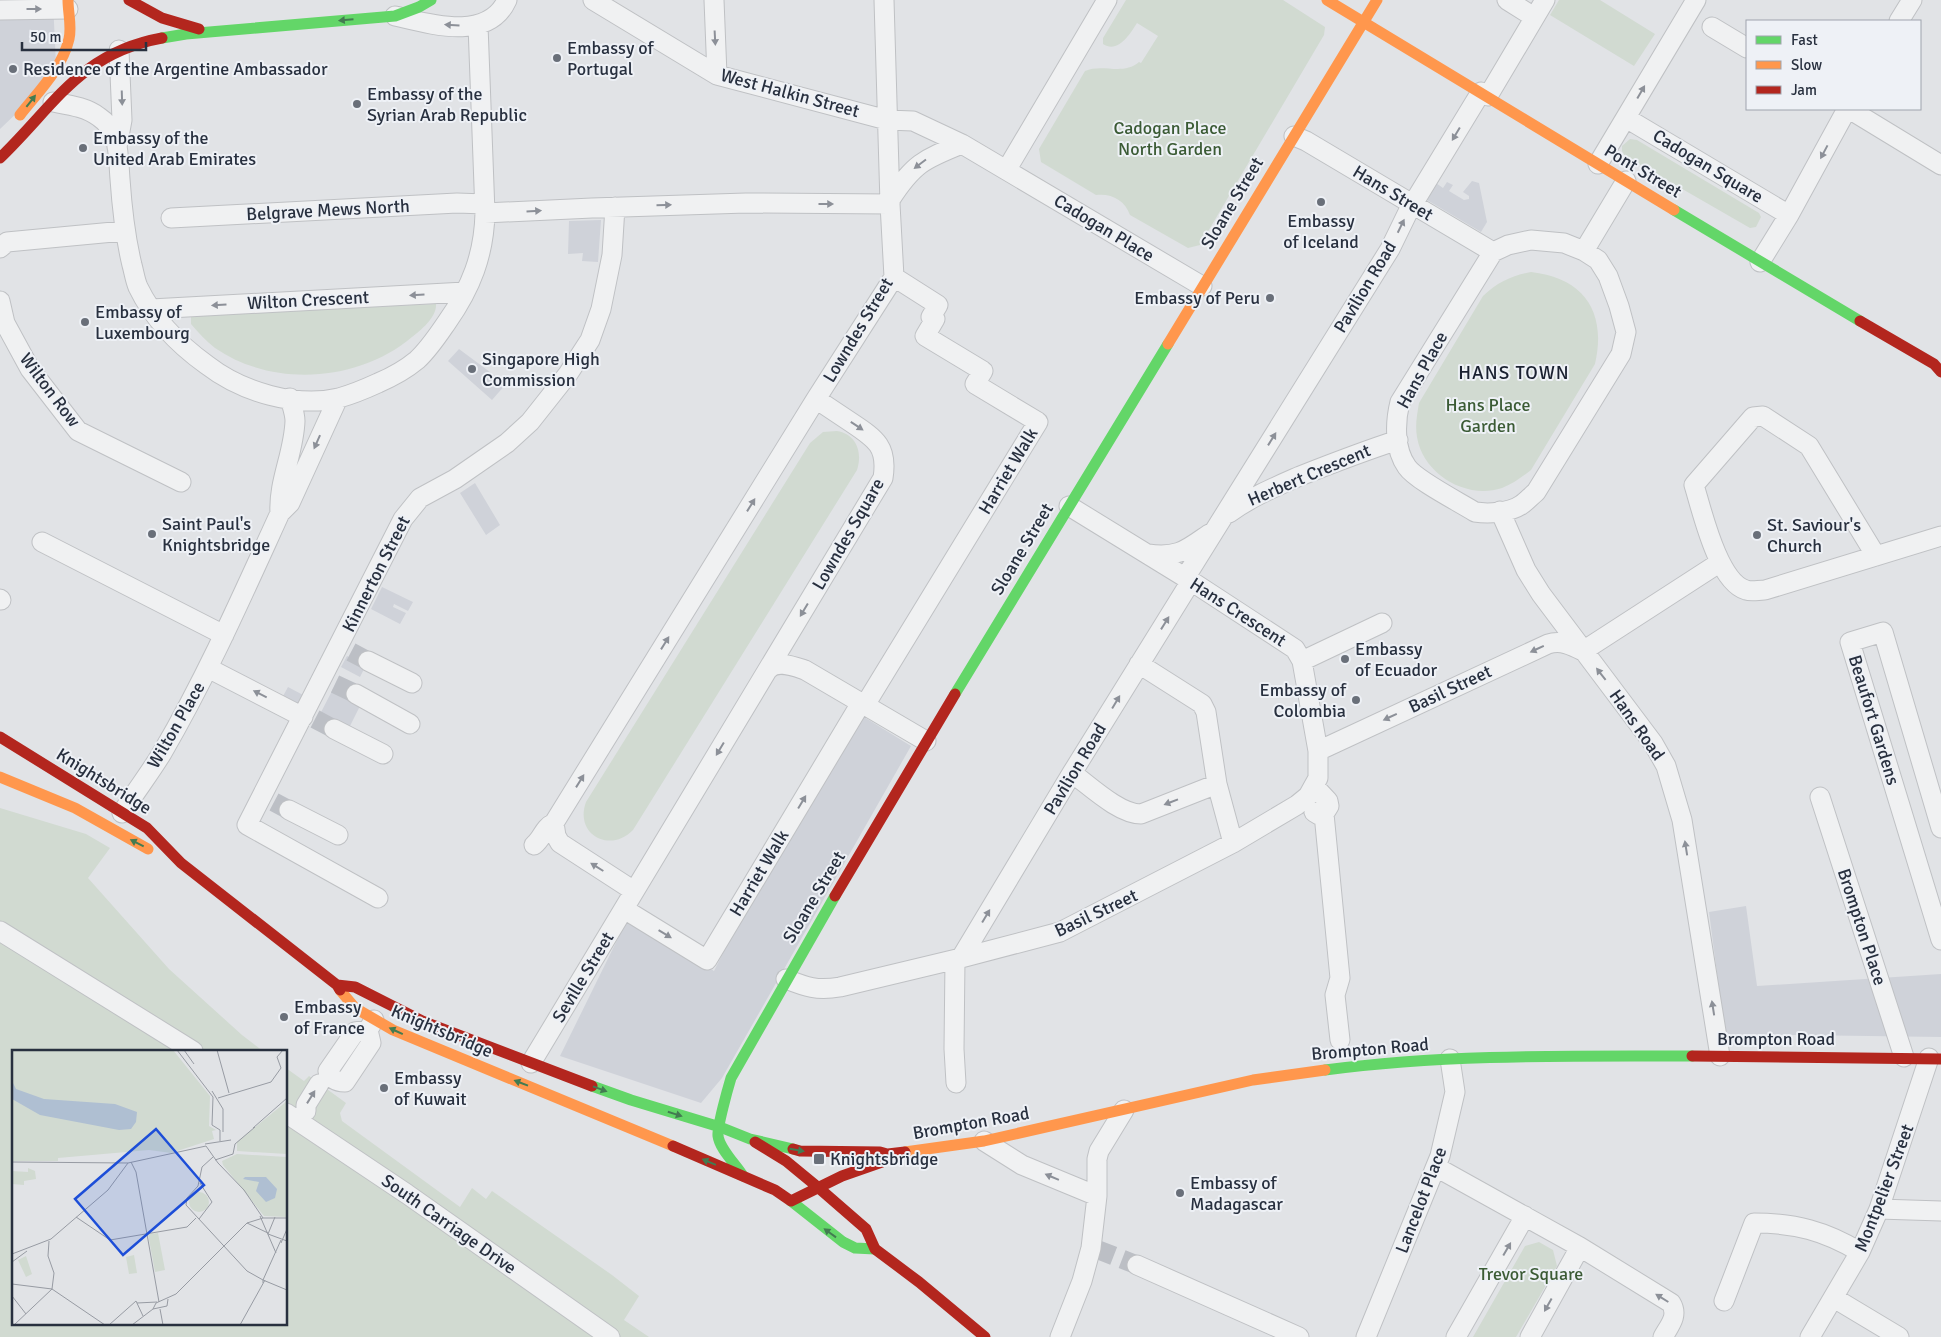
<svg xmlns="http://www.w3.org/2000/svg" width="1941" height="1337" font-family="Signika,sans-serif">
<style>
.built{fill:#cfd2d9}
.green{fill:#d1dad1}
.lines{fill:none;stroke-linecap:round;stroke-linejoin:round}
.street-tunnel{stroke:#bcbfc5;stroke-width:19;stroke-dasharray:19 9;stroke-linecap:butt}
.street-casing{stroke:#bfc1c4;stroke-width:21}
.street{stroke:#f0f1f2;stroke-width:19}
.fast{stroke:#63d668;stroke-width:11}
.slow{stroke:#ff974d;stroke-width:11}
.jam{stroke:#b3261e;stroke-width:11}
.oneway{fill:#8c9098}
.oneway2{fill:#437b51}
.poi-dot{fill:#696f79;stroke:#eef1f6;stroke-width:2}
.labels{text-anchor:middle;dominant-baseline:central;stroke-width:4;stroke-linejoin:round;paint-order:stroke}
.poi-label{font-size:18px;fill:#28303f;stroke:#eef1f6;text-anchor:start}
.street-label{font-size:18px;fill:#28303f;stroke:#eef1f6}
.park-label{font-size:18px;fill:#3b5b35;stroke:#eef1f6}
.neighbourhood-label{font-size:19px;letter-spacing:1px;fill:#1a2130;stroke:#eef1f6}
.inset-road{fill:none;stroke:#979ba3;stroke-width:1}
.view{fill:#1d4ed8;fill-opacity:0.15;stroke:#1d4ed8;stroke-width:2.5}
.inset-edge{fill:none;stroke:#28303f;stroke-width:2.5}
</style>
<rect width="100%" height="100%" fill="#e1e3e6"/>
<!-- built -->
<path class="built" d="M53,2L56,64L22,108L0,129V6Z
M1472,181L1479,183L1487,222L1481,232L1427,200L1436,183L1443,188L1447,182L1453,185L1449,191L1464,200L1469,199V196L1463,192Z
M601,220L598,262L582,261L583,253L568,254L569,221Z
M459,349L506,384L492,400L448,361Z
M475,483L500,525L486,535L460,493Z
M382,587L413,602L408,611L394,604L393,607L406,613L400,624L371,609Z
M347,656L366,665L360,677L341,667Z
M288,687L305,696L299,707L282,698Z
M333,689L361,704L347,732L318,718Z
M864,717L911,746L722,1078L701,1103L560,1056L628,918L714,971L732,935Z
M1746,906L1757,986L1941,974V1037L1725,1034L1709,912Z"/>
<!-- green -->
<path class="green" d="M1126,0H1283L1325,27L1324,35L1200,245L1188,248L1130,215C1125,200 1111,193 1096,195L1041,162L1039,149L1085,71C1102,63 1123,76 1139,62L1141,63L1158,36L1137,23C1130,34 1118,54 1103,44V38Z
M1559,0H1600L1655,34L1634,66L1550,15Z
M1630,139L1637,140L1759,213L1761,217L1756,227L1750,228L1625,156L1622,151V146Z
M1531,272C1584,278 1607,312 1595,364L1531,470C1522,477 1513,484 1502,488C1466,500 1423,474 1417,437C1415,425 1417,415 1419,403L1483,296C1498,282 1511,276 1531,272Z
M436,304C437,317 421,330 412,337C359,382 273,388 215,348C206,341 198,332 191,324V315Z
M837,431C856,434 863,452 857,470L633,830C610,854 574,834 586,802L810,443L823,432Z
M0,808L86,834L110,848L88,878L169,969L242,1035L263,1051H14V1323H286V1068L304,1081L309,1076L346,1103L340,1113L342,1121L460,1207L472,1188L486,1199L492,1191L612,1275L639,1296L624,1320L649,1337H0Z
M1539,1242L1553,1250L1557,1266L1516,1337H1473L1525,1246Z"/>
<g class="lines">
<!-- street-tunnel -->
<path class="street-tunnel" d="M351,652L368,661
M335,684L356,694
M315,719L334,729
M274,802L289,810
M1096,1249L1137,1265"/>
<!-- street casing -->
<g class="street-casing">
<path id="street" d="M593,0L717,75L887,120L913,121L962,144L1202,286
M714,0L717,75
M1507,0L1534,17
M0,10L68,9
M395,16C430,24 488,42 507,0
M1899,21L1912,0
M1712,27L1747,48
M1488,96L1545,0
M53,102C69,105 86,107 99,117C107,122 113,132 116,141C119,153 119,167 120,179C122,208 125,236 132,265C134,272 135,280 138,287C153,318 179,345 207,365C242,392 296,408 339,398C353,394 365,389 378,383C392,377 405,370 417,360C429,349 438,335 447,322C471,288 484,255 485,213L478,25
M1849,109L1941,165
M1626,118L1789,215
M1294,136L1306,141L1493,252
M117,147L122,120L119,50
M1598,164L1696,0
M1007,169L1107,0
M890,200C913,164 924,159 962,144
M485,213L592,208L746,203L890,204
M171,218L457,203L485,204
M1531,240L1564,243L1584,251L1598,260L1608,276L1619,306L1626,332L1621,354L1536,492C1531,496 1526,502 1521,505C1509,513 1488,514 1475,512C1459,502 1416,480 1407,467C1394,449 1395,422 1400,402L1493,252L1508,245Z
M0,248L7,242L124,231
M1584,251L1626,181
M1760,262L1789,215L1847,109
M0,301L5,323L30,369L78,431L181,482
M151,309L465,292
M1500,511L1526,570L1541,594L1653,743L1666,766L1682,820L1720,1056
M280,513C278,482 294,453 295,421C295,414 292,406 290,398
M1229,513C1251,497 1275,487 1300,476C1333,463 1364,451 1398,440
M42,542L224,635
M1148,554C1178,558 1186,550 1209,534
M1876,556L1809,446L1763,416L1753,417L1694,485C1702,511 1718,582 1746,590C1752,592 1758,590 1765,590L1941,536
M1185,578L1390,249L1408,212L1481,92
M0,599L1,600
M1583,651L1719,563
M368,661L412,683
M1302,661L1382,623
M1139,664L1202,704L1206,712L1217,784L1233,843
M208,668L303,717
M767,671C775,659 793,666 805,670L926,741
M356,694L410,724
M865,705L1038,422L975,384L983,371L925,336L935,319L931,317L938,305L894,277
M334,729L383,754
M1318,751L1548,644C1561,640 1571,645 1583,651
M1072,773C1090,786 1119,814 1141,814L1217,784
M1820,797L1904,1057
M289,810L338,835
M1314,812L1319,815L1324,814L1329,806L1328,801L1314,786
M122,813C135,792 150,773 162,753C207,676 243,594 280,513L290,503L338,398
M1324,814L1340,978L1335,995L1340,1040
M554,823L556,836L560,843L634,891
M1941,828L1883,632L1850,642L1941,940
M534,845C543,838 543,828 554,823L816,399L894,277L890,204L884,0
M378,898L247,825L403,519L420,498L455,479L507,443L530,422L568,374L590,340L601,309L612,255L615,207
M624,909L707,960L861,703
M0,931L193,1051
M961,958L1072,773L1191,581
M955,960L954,1049L956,1083
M786,979C806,987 817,991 840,987L961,958L1060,932L1233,843L1297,805L1308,796L1318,778V751L1302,661L1295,649L1191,581L1069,506
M368,1030L371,1043L345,1082C336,1082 331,1079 328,1071L355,1032L368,1030L374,1020
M531,1063L883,478C888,447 876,439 852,423C840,415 828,407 816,399
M306,1111V1105L319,1084
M286,1113L407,1194L610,1337
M984,1141L1022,1165L1097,1196
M1436,1167L1580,1247L1671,1303C1679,1316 1669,1326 1663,1337
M1879,1209L1941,1211
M1137,1265L1299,1337
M1834,1298L1899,1337
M1724,1301L1754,1223C1795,1223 1825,1231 1860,1252
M1060,1337L1082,1281L1091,1248L1097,1196V1159L1099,1151L1124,1110
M1366,1337L1440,1156L1455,1092L1450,1059
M1456,1337L1525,1216
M1530,1337L1580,1247
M1810,1337L1860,1252L1879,1209L1929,1058"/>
</g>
<!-- street -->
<use href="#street" class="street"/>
<!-- fast -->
<path class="fast" d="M162,38L186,34L395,16L419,7L431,0
M1674,210L1860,321
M955,694L1168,344
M1325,1070C1447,1054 1569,1056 1692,1056
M592,1086L631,1100L720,1127L750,1139L793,1149
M743,1176C736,1164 720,1150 718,1136C717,1127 728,1088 731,1078L835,896
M791,1201L843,1242L855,1248L875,1249"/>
<!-- slow -->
<path class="slow" d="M1327,0L1674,210
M20,115C38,92 62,69 69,39C72,27 68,13 68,0
M1168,344L1377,0
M0,777L75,808L148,849
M340,990L355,1008L393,1030L673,1146
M905,1152L984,1141L1253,1080L1325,1070"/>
<!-- jam -->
<path class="jam" d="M129,0L162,18L199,29
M0,158C55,105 80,53 162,38
M1860,321L1934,364L1941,372
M0,737L147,828L181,863L337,985L340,990
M835,896L955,694
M337,985L355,987L422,1021L592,1086
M1692,1056L1941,1059
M755,1142L786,1161L820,1189L866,1229L875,1249L919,1282L985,1337
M673,1146L775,1190L791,1201L842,1176L882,1162L888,1154L905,1152
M793,1149L800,1151L880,1152L887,1154"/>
</g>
<!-- one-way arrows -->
<defs><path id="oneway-solid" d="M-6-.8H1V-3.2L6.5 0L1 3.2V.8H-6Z" transform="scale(1.25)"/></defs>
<g class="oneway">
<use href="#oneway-solid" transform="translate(34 9)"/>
<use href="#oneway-solid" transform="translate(452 25) rotate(-177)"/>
<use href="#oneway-solid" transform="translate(715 38) rotate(87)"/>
<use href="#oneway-solid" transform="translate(1641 92) rotate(-60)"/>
<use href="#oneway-solid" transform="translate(122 98) rotate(88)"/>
<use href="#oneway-solid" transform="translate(1456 134) rotate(121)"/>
<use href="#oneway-solid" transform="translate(1824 152) rotate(118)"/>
<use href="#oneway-solid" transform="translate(920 164) rotate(143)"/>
<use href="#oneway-solid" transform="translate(826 204)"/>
<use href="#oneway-solid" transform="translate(664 205) rotate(-2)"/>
<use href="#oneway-solid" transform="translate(534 211) rotate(-4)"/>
<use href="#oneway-solid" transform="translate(1401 226) rotate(-64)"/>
<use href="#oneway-solid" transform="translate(417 295) rotate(177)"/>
<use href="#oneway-solid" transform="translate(219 305) rotate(177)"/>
<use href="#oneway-solid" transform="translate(857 426) rotate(34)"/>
<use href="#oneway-solid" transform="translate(1272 439) rotate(-58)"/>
<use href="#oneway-solid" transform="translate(317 442) rotate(114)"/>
<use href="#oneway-solid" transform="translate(751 505) rotate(-58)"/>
<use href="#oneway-solid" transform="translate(804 610) rotate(121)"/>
<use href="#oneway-solid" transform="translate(1165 623) rotate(-58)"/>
<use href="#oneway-solid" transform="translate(665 643) rotate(-58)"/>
<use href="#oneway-solid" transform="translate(1537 649) rotate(155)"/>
<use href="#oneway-solid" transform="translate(1601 674) rotate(-128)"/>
<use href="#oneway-solid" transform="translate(260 694) rotate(-153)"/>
<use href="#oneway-solid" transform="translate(1116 702) rotate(-59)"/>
<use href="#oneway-solid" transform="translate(1390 717) rotate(155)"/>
<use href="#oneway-solid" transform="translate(720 749) rotate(121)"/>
<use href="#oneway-solid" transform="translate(580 781) rotate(-58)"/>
<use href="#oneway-solid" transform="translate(802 802) rotate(-59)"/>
<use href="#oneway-solid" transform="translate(1171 802) rotate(159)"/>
<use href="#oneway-solid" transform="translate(1686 848) rotate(-99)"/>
<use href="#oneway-solid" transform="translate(597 867) rotate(-148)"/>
<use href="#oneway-solid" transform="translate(986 916) rotate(-59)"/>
<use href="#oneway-solid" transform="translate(665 934) rotate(31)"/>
<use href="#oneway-solid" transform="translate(1713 1008) rotate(-99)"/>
<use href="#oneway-solid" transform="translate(311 1097) rotate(-58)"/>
<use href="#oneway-solid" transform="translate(1052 1177) rotate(-157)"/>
<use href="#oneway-solid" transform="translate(1507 1249) rotate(-60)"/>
<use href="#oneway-solid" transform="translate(1662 1298) rotate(-148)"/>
<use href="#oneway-solid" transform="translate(1548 1305) rotate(119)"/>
</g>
<g class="oneway2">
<use href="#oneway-solid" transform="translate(346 20) rotate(175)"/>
<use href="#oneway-solid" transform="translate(31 101) rotate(-52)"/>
<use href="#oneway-solid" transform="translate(137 843) rotate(-153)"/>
<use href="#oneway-solid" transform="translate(396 1031) rotate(-155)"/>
<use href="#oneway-solid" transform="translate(521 1083) rotate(-159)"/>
<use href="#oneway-solid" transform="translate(600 1089) rotate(20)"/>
<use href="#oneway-solid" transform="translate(675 1114) rotate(17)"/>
<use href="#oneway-solid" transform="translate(797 1150) rotate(10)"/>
<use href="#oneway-solid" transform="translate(709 1162) rotate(-157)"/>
<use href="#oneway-solid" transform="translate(830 1233) rotate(-144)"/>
</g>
<!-- markers -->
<g class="poi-dot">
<circle cx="557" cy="58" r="5"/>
<circle cx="13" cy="69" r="5"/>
<circle cx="357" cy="104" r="5"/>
<circle cx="83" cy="148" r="5"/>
<circle cx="1321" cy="202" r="5"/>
<circle cx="1270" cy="298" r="5"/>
<circle cx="85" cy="322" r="5"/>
<circle cx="472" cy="369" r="5"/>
<circle cx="152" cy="534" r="5"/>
<circle cx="1757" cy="535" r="5"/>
<circle cx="1345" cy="659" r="5"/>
<circle cx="1356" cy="700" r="5"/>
<circle cx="284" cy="1017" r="5"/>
<circle cx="384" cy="1088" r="5"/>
<rect x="813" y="1153" width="12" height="12" rx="2.5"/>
<circle cx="1180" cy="1193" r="5"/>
</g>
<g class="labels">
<!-- poi labels -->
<g class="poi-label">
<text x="567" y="48">Embassy of<tspan x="567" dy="21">Portugal</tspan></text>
<text x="23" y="69">Residence of the Argentine Ambassador</text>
<text x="367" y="94">Embassy of the<tspan x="367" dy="21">Syrian Arab Republic</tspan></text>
<text x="93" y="138">Embassy of the<tspan x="93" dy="21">United Arab Emirates</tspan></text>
<text x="1321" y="221" text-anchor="middle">Embassy<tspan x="1321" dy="21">of Iceland</tspan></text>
<text x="1260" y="298" text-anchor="end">Embassy of Peru</text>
<text x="95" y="312">Embassy of<tspan x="95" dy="21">Luxembourg</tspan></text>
<text x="482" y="359">Singapore High<tspan x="482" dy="21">Commission</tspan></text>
<text x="162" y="524">Saint Paul's<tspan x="162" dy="21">Knightsbridge</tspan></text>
<text x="1767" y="525">St. Saviour's<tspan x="1767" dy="21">Church</tspan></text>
<text x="1355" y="649">Embassy<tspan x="1355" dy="21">of Ecuador</tspan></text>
<text x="1346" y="690" text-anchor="end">Embassy of<tspan x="1346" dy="21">Colombia</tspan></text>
<text x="294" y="1007">Embassy<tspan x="294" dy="21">of France</tspan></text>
<text x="394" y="1078">Embassy<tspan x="394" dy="21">of Kuwait</tspan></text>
<text x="830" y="1159">Knightsbridge</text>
<text x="1190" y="1183">Embassy of<tspan x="1190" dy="21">Madagascar</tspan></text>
</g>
<!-- street labels -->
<g class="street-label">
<text transform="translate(790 93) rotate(15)">West Halkin Street</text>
<text transform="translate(1708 166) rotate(31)">Cadogan Square</text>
<text transform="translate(1643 171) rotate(31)">Pont Street</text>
<text transform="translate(1393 193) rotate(31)">Hans Street</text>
<text transform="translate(1232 203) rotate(-59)">Sloane Street</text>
<text transform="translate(328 210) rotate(-3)">Belgrave Mews North</text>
<text transform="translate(1104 228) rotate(31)">Cadogan Place</text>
<text transform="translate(1365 287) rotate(-59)">Pavilion Road</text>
<text transform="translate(308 300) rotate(-3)">Wilton Crescent</text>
<text transform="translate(858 330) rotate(-59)">Lowndes Street</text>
<text transform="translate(1422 370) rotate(-61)">Hans Place</text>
<text transform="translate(50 390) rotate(53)">Wilton Row</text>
<text transform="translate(1008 471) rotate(-59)">Harriet Walk</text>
<text transform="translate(1309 475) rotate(-23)">Herbert Crescent</text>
<text transform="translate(848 534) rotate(-60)">Lowndes Square</text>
<text transform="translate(1022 549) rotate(-59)">Sloane Street</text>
<text transform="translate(376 574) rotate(-63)">Kinnerton Street</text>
<text transform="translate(1238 612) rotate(33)">Hans Crescent</text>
<text transform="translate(1450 689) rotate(-25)">Basil Street</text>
<text transform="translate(1874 720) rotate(73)">Beaufort Gardens</text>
<text transform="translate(176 725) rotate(-60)">Wilton Place</text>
<text transform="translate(1637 725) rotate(55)">Hans Road</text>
<text transform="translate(1075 769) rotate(-59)">Pavilion Road</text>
<text transform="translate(104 781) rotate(32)">Knightsbridge</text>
<text transform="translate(759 873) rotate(-59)">Harriet Walk</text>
<text transform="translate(814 897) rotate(-59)">Sloane Street</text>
<text transform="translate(1096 913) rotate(-25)">Basil Street</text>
<text transform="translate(1862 927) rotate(72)">Brompton Place</text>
<text transform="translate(583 977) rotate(-59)">Seville Street</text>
<text transform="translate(442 1031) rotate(23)">Knightsbridge</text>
<text x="1776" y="1039">Brompton Road</text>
<text transform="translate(1370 1049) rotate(-5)">Brompton Road</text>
<text transform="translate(971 1123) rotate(-10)">Brompton Road</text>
<text transform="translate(1884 1188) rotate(-69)">Montpelier Street</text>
<text transform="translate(1421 1200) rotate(-69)">Lancelot Place</text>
<text transform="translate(449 1224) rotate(35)">South Carriage Drive</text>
</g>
<!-- park labels -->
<g class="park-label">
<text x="1170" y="128">Cadogan Place<tspan x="1170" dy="21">North Garden</tspan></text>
<text x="1488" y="405">Hans Place<tspan x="1488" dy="21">Garden</tspan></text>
<text x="1531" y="1274">Trevor Square</text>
</g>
<!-- neighbourhood labels -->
<g class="neighbourhood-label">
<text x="1514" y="373">HANS TOWN</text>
</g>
</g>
<!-- overview -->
<g transform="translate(12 1050)">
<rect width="275" height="275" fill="#e1e3e6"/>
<path d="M0,0H161L198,46L197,76L204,80L200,81L202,89L159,103L137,100L46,108V111H0ZM275,51V104L225,101V92ZM225,104L275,107V167L252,166L211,115L210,111ZM16,118L23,121L24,129L12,131V135L0,134V121L16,122ZM177 152a10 10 0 1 1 20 0a10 10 0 1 1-20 0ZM146,183L153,220L143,222L136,184ZM122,205L125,223L117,224L114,207ZM14,206L20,224L14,227L6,210Z" fill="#d1dad1"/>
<path d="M0,31L4,39L32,49L103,54L125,62L124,72L119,79L107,80L28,65L0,49ZM233,127H254L265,139L263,148L254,152L244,141L247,132L231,129Z" fill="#afbfd2"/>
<path class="inset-road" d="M165,0L201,47L200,75L208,80V91M172,0L182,14M205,0L217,43M200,41L211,59V82M206,48L259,32L269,18L265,7L271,0M241,78L275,48M193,94L219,90M223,94L243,77M201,107L190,117L186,136L175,148L174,155L235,221L251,230V233M203,110L221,104L223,94M0,112L116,113M119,112L124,122L147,252M248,166L264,203M64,167L98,190L175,177L184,168M251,168H275M187,169L200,152L188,133M235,173L256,183M256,184L263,167M256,184L275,191M269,190L251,230L275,240M269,193L275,179M0,204L39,189L96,140L116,113L194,96L206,113L232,140L251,168M0,212L15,201M0,234L40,239L93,275M0,246L14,264M125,253L145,252M141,259L144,253L164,244L235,173L251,168M148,259L151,275M2,275L40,239L42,223L36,206L37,191M97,275L124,251L131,266M120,275L141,259L155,256L156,249M228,275L253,230"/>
<path class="view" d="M144,79L192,135L111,205L63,149Z"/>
<rect width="275" height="275" class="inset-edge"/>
</g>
<!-- legend -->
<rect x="1746" y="20" width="175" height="90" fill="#eef1f6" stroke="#9fa4ad"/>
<rect x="1756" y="36" width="25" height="8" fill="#63d668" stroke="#9fa4ad"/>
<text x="1791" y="45" font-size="15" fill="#28303f">Fast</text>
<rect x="1756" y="61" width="25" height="8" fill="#ff974d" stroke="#9fa4ad"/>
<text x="1791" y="70" font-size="15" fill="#28303f">Slow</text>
<rect x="1756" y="86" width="25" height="8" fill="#b3261e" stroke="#9fa4ad"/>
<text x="1791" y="95" font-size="15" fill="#28303f">Jam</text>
<!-- scale -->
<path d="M22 42v8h124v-8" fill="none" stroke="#28303f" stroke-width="2.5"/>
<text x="30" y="42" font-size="15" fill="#28303f" stroke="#eef1f6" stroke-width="4" paint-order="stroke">50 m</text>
</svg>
